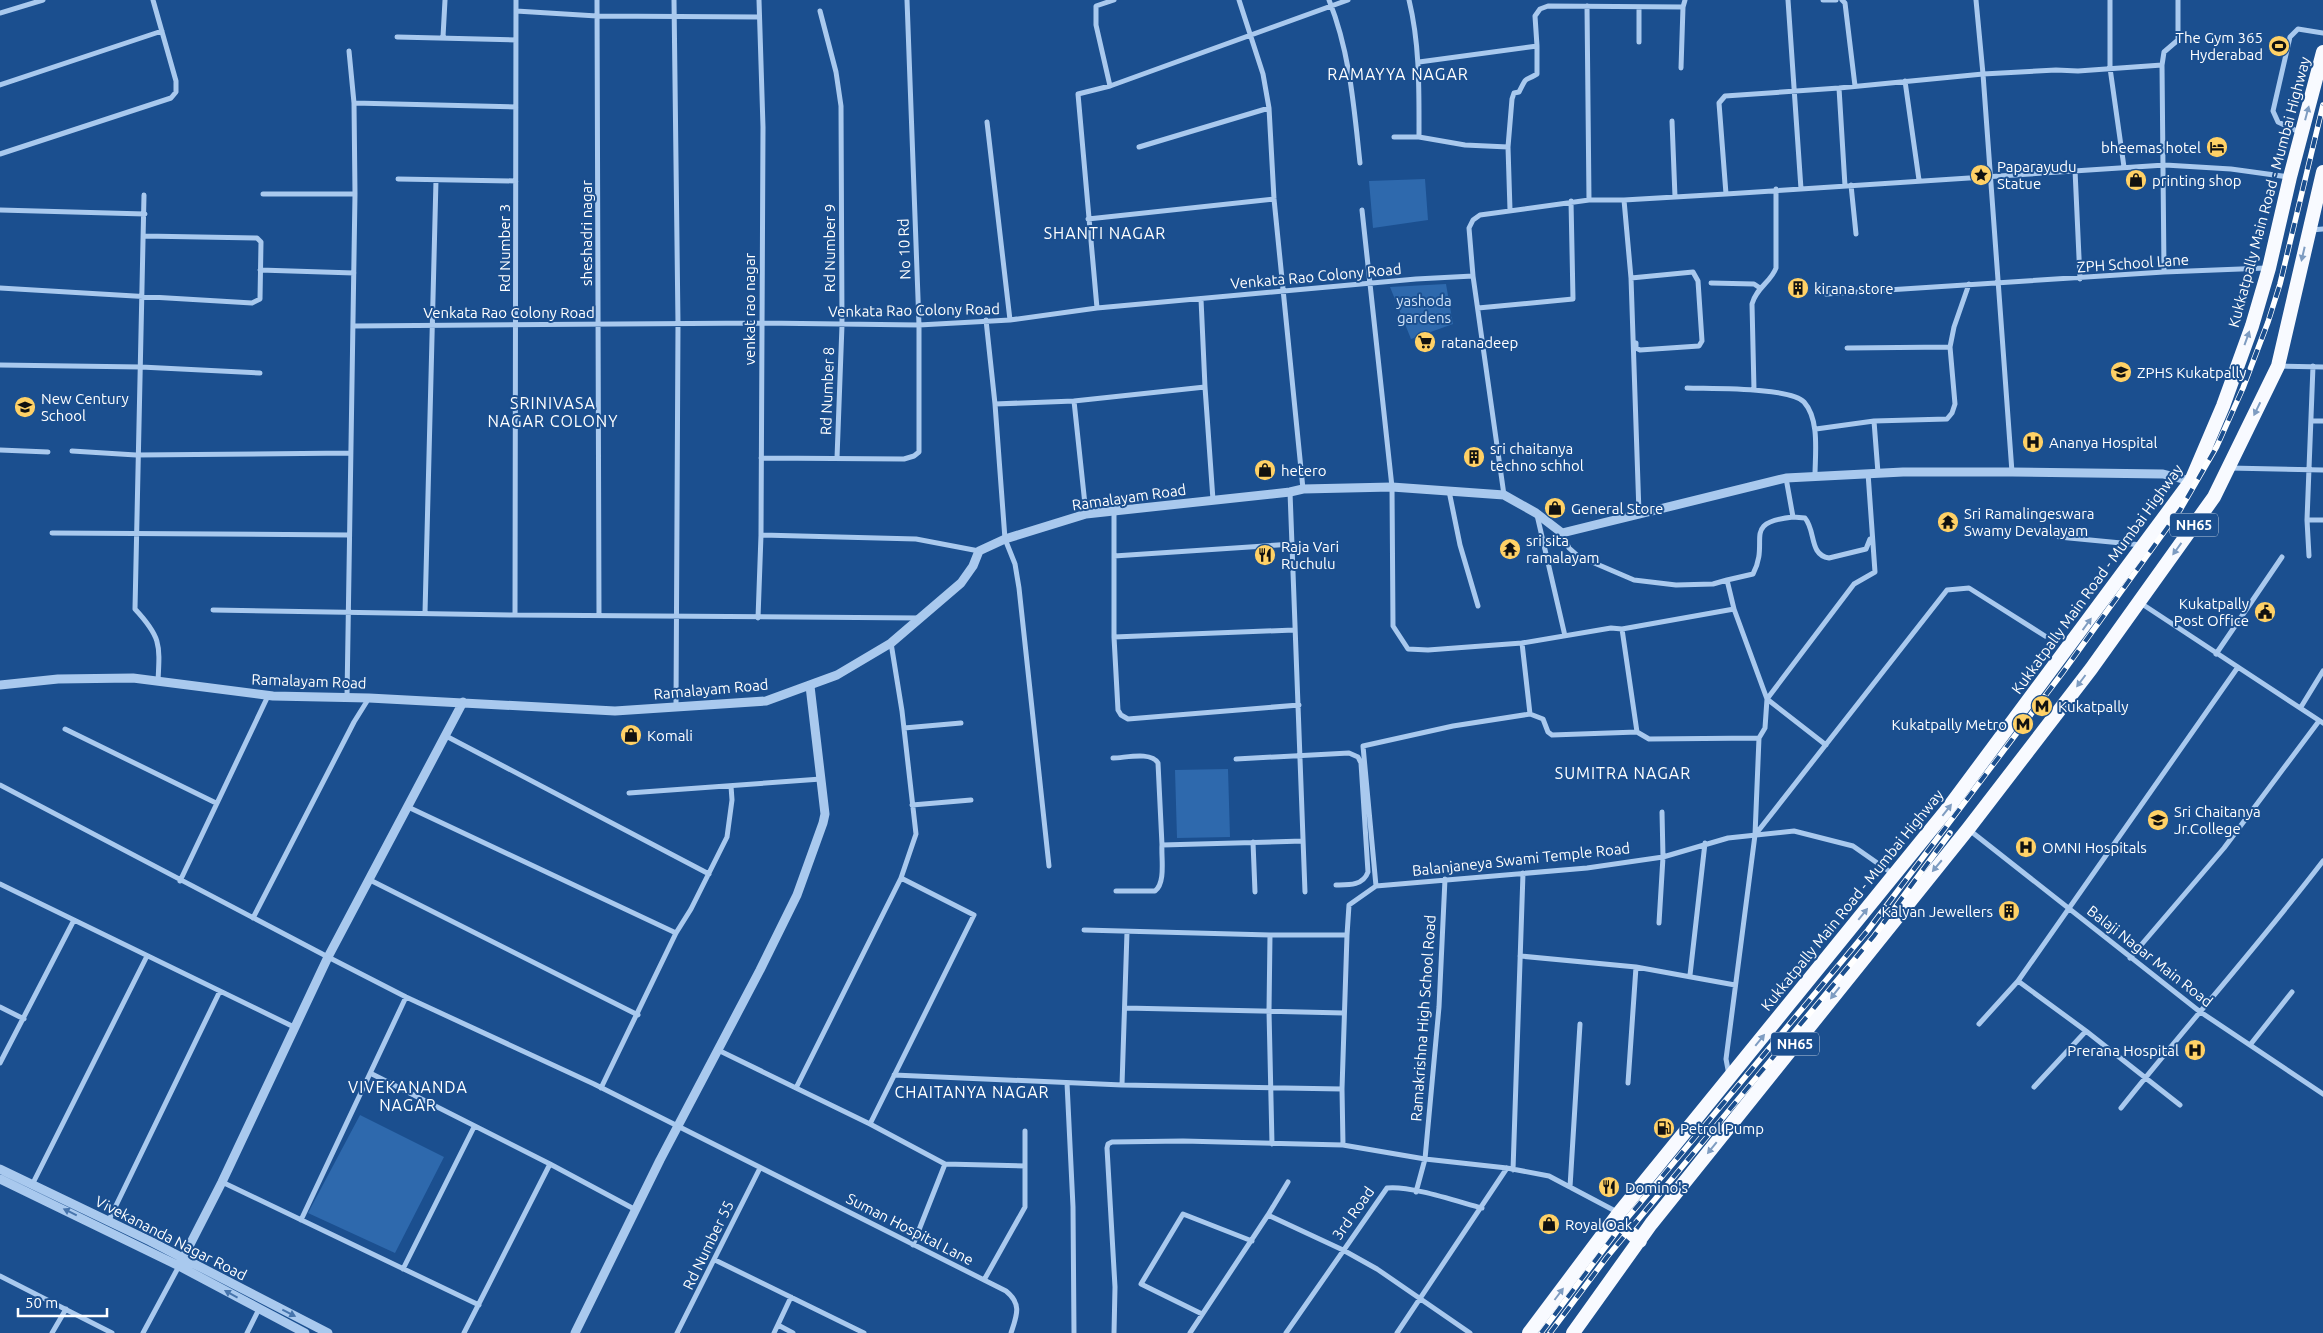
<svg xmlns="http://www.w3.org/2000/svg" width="2323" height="1333" font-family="Ubuntu,sans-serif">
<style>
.green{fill:#2e69ad}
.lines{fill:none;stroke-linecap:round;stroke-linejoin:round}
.minor{stroke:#a9c9ee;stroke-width:5}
.tertiary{stroke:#a9c9ee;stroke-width:9}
.trunk{stroke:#f8faff;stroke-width:14}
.rail-casing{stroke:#fff;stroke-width:5.5}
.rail{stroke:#1b4f8f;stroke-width:4;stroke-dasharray:11;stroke-linecap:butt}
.oneway{fill:#7e9cc1}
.oneway2{fill:#4674ac}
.labels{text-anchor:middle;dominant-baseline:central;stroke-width:4;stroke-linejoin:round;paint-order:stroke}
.shield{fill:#1b4f8f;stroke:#bbcadd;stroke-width:1}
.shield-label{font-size:14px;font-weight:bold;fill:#fff}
.poi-label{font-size:15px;fill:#fff;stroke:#1b4f8f;text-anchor:start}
.street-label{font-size:15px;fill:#fff;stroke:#1b4f8f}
.park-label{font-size:15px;fill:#cfe3fa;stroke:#1b4f8f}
.neighbourhood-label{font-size:16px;letter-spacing:1px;fill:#fff;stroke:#1b4f8f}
</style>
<rect width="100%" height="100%" fill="#1b4f8f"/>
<!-- green -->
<path class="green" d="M1425,179L1428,220L1373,228L1369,181Z
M1446,284L1453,324L1411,339L1390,287Z
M1228,769L1230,837L1177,838L1175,770Z
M360,1115L444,1157L395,1253L308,1213Z"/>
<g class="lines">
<!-- minor -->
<path class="minor" d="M597,0L599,616
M674,0L678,324L676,707
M1239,0L1263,74L1269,108L1274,199L1303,489
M1329,0C1350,52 1354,108 1360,163
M1409,0C1420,45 1419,91 1419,137
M1788,0L1801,189
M1823,0H1836
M1842,0L1845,3L1855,86
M1976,0L1983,74L2012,472
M2110,0V68L2124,167
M1587,6L1589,200
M516,11L597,16L759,17
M820,11L836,72L841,106L842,325L837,458
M0,13L43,0
M397,37L516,40
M443,37L445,0
M1639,42V7
M1419,62L1537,46L1535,16L1540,9L1548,6L1683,7L1685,0
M1681,68L1683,7
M1905,81L1919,180
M0,85L162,31
M1110,86L1096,25V6L1114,0
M1839,88L1845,186
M354,103L516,107
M1672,121L1675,197
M987,122L1010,320
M2301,133L2278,122L2273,111L2290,37L2298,29L2323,33
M1394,137H1419L1465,145L1508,147L1510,210
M1139,147L1269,108
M1508,147L1512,99L1514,93L1519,92C1528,75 1522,83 1537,74V46
M0,154L171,98L176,92V81L153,0
M2075,170L2080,279
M398,179L516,181
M1851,185L1856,234
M263,194H355
M1726,194L1719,103L1725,96L1839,88L1983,74L2056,70L2078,71L2162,65
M144,195L135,609C161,637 160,644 158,681
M1624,200L1631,278L1639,513
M0,210L145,214
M1088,219L1274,199
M2311,230L2323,229
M260,270L354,273
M2164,272L2162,65L2164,52L2178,40V0
M1631,278L1693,272L1698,281L1702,341L1699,346L1640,350L1636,348V343
M1711,283L1754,284L1760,288
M0,288L252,303L260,299L261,242L257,238L144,236
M1826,294L2164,272L2266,268
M1097,308L1078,94L1110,86L1348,0
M1478,308L1573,299L1571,201
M986,320L995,404L1005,539L1015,564L1019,588L1049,866
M354,326L762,323L919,325L1010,320L1097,308L1416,279L1473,276
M1847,348L1950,347L1954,327L1969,284
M0,365L141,367L260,373
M2279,366L2323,367
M1205,387L1213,500
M1687,388C1709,389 1790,387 1804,402C1820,420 1815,454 1815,476
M1754,390L1752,304C1756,288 1771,282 1776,268V189
M1074,401L1086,514
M995,404L1074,401L1205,387L1201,299
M1874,421L1878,473
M2311,421H2323
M1816,429L1874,421L1947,419L1952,413L1955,404L1950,347
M0,450L48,452
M72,451L136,455L350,453
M761,458L904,459L914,456L919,452V325L907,0
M2229,468L2323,470
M1786,478L1793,517C1740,523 1771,540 1753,574L1727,580L1734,609L1767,699L1826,745
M1449,491L1460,545L1478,606
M1290,492L1305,892
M1504,495L1473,276L1469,228L1473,220L1480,215L1589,200H1624L1726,194L2165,165L2231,169L2289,177
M1114,511V637L1118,710L1121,715L1128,719L1299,705
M1537,515L1565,636
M1793,517L1805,518C1816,531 1809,555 1829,558L1866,549L1870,539
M2307,520H2323
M52,533L349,535
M1562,533L1569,548L1578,556L1634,580L1676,585L1713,584L1727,580
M761,535L916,539L979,551
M2059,537L2142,545
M1114,556L1293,544
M2309,556L2307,520L2313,366
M2139,602L2323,723
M213,610L515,615L920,618
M425,613L436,180
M515,615L516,0
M758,618L761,535L763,127L759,0
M1622,629L1637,732L1649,739L1759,738
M1114,637L1294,630
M1522,643L1611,628L1622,629L1734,609
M2216,654L2282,557
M347,697L355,194L354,103L349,51
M2301,707L2323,671
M1530,714L1543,719L1548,732L1552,735L1637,732
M904,728L961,723
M65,729L216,803
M446,736L709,874
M1113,758C1125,758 1151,751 1158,763L1162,845L1303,841
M1236,759L1349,753L1358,757L1361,763L1368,872C1363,886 1348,885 1336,885
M0,785L328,957L406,997L594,1084L1006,1291C1022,1304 1017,1315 1011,1333
M629,793L821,779
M912,805L971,800
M408,807L676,933
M1968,829L2199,1011L2323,1094
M1755,835L1947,590L1969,588L2045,636
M1253,842L1255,892
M370,880L638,1015
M180,881L268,696
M0,884L294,1027
M1376,886L1587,868L1663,857L1728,838L1794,831L1853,846L1893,874
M1116,891H1155C1166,883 1161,857 1162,845
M253,918L354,722L369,698
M1659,923L1663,857L1662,812
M1084,930L1270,935L1269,1011L1272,1144
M1270,935H1347L1342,1089L1343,1145
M1347,935L1349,905L1376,886L1363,746L1453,726L1530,714L1522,643L1428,650L1408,649L1393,626L1392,487L1362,210
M1520,956L1636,967L1735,985
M2130,958L2224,848L2319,721
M1690,975L1705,843
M2018,981L2086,1031L2180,1105
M0,1007L24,1019
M1125,1008L1344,1013
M1979,1024L2018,981L2238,667
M2250,1045L2292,992
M718,1050L870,1124L945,1164L913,1245
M0,1063L74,920
M372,1074L550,1164
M894,1075L1122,1085L1342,1089
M1729,1075L1726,1059L1755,835L1759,738L1765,728L1767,699L1854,584L1875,572L1868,473
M1067,1083L1073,1207L1074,1333
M1628,1083L1636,967
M1122,1085L1127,932
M2034,1087L2086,1031
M601,1088L676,933L691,909L727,837L732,800L731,786
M796,1088L901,878L916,834L902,711L891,643
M2121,1108C2187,1025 2258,946 2323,861
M870,1124L974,915L901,878
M1025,1131V1166
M945,1164L1025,1166V1207L984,1280
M1513,1170L1523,873
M222,1182L479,1305
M32,1185L147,956
M1570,1187L1580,1024
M1416,1192L1425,1159L1439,1007L1445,879
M1268,1215L1288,1182
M301,1220L406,997
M108,1222L220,991
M715,1260L864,1333
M403,1269L474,1127
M0,1276L112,1333
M1202,1314L1141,1284L1183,1214L1252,1241
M778,1325L793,1333
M52,1333L66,1309
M143,1333L179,1266
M247,1333L259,1309
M464,1333L550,1164L636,1210
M677,1333L760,1168
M774,1333L791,1297
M1114,1333L1115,1287L1107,1148L1108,1144L1112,1142L1183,1141L1343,1145L1425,1159L1507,1168L1549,1176L1619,1213
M1190,1333L1268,1215L1343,1250L1377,1269L1470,1333
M1286,1333L1387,1188C1409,1185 1459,1202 1482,1208
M1397,1333L1507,1168"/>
<!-- tertiary -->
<path class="tertiary" d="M0,685L58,679L133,678L273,696L369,698L615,711L766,701L837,675L891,643L961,583L973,566L979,551L1005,539L1086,514L1290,492L1303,489L1392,487L1504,495L1536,513L1562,533L1786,478L1903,472H2012L2163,474L2191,481
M0,1169L150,1241L328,1333
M0,1179L179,1266L305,1333
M179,1266L222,1182L328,957L463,702
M575,1333L660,1160L760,970L797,895L823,823L825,814L810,686"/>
<!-- trunk -->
<path class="trunk" d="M1615,1219L1640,1241
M1529,1333L1619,1213L1946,811L2191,481L2223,406L2252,326L2269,268L2290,177L2323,52
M1573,1333L1651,1224L1968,829L2091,669L2214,497L2278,366L2323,172"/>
<!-- rail casing -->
<g class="rail-casing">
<path id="rail" d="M1541,1333L1624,1222L1868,930L2063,672L2180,510L2217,446L2243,388L2268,322L2280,284L2323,105
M1550,1333L1607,1257L1874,936L1950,833"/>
</g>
<!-- rail -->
<use href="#rail" class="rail"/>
</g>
<!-- one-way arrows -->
<defs><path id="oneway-solid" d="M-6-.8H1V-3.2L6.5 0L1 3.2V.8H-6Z" transform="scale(1.25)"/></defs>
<g class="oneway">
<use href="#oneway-solid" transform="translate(2307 113) rotate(-75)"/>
<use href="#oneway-solid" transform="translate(2303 254) rotate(103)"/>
<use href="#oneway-solid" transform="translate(2247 338) rotate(-70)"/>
<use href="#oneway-solid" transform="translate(2257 409) rotate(116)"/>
<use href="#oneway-solid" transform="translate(2177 549) rotate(126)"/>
<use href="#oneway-solid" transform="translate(2087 624) rotate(-54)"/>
<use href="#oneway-solid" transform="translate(2081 681) rotate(127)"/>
<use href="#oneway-solid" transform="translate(1947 810) rotate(-52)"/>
<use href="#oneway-solid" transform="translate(1937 866) rotate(130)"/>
<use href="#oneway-solid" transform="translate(1863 914) rotate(-51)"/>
<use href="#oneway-solid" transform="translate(1835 993) rotate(128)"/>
<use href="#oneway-solid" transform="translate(1760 1040) rotate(-51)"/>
<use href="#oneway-solid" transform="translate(1712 1148) rotate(129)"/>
<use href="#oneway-solid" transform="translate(1559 1294) rotate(-53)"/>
</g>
<g class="oneway2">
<use href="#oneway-solid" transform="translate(70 1212) rotate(-154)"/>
<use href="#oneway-solid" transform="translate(231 1294) rotate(-151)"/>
<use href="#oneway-solid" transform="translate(289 1313) rotate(27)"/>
</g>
<!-- icons -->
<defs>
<g id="stadium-disc" transform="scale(1.125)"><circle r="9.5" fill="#ffd166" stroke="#1b4f8f"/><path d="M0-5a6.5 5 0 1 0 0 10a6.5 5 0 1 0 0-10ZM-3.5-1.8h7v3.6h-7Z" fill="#111"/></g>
<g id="hotel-disc" transform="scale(1.125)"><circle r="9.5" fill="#ffd166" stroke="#1b4f8f"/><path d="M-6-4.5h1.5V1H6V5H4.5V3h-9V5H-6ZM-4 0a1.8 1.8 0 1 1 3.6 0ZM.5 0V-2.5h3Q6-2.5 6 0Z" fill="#111"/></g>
<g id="sight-disc" transform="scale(1.125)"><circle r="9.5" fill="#ffd166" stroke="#1b4f8f"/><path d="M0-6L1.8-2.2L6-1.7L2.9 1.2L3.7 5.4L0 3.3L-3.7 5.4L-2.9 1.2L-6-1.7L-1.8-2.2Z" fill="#111"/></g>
<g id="shop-disc" transform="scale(1.125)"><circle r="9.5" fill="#ffd166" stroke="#1b4f8f"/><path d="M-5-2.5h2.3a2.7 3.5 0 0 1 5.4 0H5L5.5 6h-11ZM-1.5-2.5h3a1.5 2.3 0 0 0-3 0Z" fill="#111"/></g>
<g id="building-disc" transform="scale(1.125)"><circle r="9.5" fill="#ffd166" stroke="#1b4f8f"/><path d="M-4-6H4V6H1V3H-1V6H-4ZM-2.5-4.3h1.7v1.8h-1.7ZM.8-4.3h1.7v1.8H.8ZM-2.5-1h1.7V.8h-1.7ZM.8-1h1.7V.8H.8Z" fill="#111"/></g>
<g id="supermarket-disc" transform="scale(1.125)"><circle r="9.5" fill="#ffd166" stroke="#1b4f8f"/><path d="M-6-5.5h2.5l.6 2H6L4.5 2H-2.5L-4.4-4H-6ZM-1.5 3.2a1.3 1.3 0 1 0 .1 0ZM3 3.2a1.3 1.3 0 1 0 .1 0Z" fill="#111"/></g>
<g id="school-disc" transform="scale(1.125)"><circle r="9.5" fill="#ffd166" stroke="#1b4f8f"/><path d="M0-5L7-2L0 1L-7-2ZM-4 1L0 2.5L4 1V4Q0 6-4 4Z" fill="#111"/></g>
<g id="hospital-disc" transform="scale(1.125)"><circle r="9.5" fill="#ffd166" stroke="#1b4f8f"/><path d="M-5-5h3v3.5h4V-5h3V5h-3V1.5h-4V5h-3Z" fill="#111"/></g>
<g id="temple-disc" transform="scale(1.125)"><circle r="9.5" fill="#ffd166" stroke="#1b4f8f"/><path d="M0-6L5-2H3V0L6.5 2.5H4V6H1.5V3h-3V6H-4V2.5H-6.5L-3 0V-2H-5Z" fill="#111"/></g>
<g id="restaurant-disc" transform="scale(1.125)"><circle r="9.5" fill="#ffd166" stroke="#1b4f8f"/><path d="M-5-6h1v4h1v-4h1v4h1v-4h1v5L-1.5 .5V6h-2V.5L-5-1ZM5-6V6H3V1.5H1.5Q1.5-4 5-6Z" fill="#111"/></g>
<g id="civic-disc" transform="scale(1.125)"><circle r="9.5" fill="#ffd166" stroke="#1b4f8f"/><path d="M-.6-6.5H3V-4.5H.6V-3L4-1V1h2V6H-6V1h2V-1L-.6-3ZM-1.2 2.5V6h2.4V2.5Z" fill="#111"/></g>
<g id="metro-disc" transform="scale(1.125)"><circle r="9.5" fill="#ffd166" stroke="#1b4f8f"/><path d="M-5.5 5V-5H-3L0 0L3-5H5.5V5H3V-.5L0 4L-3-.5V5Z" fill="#111"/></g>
<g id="university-disc" transform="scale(1.125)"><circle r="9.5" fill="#ffd166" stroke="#1b4f8f"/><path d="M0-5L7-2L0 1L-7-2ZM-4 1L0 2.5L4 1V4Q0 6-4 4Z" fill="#111"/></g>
<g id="fuel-disc" transform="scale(1.125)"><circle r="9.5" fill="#ffd166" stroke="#1b4f8f"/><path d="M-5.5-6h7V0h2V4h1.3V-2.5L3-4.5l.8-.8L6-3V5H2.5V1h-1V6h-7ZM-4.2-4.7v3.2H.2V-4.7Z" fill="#111"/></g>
</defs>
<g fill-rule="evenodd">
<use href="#stadium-disc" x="2279" y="46"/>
<use href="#hotel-disc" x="2217" y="147"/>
<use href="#sight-disc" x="1981" y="175"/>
<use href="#shop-disc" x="2136" y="180"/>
<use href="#building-disc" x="1798" y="288"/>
<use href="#supermarket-disc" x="1425" y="342"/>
<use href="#school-disc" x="2121" y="372"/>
<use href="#school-disc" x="25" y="407"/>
<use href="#hospital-disc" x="2033" y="442"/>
<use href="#building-disc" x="1474" y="457"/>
<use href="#shop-disc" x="1265" y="470"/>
<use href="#shop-disc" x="1555" y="508"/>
<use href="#temple-disc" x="1948" y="522"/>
<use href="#temple-disc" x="1510" y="549"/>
<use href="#restaurant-disc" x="1265" y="555"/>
<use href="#civic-disc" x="2265" y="612"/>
<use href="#metro-disc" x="2042" y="706"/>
<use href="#metro-disc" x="2023" y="724"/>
<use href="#shop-disc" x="631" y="735"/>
<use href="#university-disc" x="2158" y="820"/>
<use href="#hospital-disc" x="2026" y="847"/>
<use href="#building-disc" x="2009" y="911"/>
<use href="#hospital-disc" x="2195" y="1050"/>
<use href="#fuel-disc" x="1664" y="1128"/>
<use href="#restaurant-disc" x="1609" y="1187"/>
<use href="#shop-disc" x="1549" y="1224"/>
</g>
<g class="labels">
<!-- shield labels -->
<g class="shield">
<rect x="2170" y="513.5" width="48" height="23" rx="4"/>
<rect x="1771" y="1032.5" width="48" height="23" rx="4"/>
</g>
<g class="shield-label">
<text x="2194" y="525">NH65</text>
<text x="1795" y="1044">NH65</text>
</g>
<!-- poi labels -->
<g class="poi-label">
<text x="2263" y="37" text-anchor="end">The Gym 365<tspan x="2263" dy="17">Hyderabad</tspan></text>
<text x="2201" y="147" text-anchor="end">bheemas hotel</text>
<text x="1997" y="166">Paparayudu<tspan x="1997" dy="17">Statue</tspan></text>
<text x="2152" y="180">printing shop</text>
<text x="1814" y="288">kirana store</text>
<text x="1441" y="342">ratanadeep</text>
<text x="2137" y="372">ZPHS Kukatpally</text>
<text x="41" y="398">New Century<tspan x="41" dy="17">School</tspan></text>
<text x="2049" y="442">Ananya Hospital</text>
<text x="1490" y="448">sri chaitanya<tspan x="1490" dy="17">techno schhol</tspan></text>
<text x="1281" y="470">hetero</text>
<text x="1571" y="508">General Store</text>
<text x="1964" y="513">Sri Ramalingeswara<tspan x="1964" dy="17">Swamy Devalayam</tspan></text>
<text x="1526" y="540">sri sita<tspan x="1526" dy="17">ramalayam</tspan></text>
<text x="1281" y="546">Raja Vari<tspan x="1281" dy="17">Ruchulu</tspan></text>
<text x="2249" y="603" text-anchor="end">Kukatpally<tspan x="2249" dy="17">Post Office</tspan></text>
<text x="2058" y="706">Kukatpally</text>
<text x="2007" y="724" text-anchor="end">Kukatpally Metro</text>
<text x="647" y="735">Komali</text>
<text x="2174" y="811">Sri Chaitanya<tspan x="2174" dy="17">Jr.College</tspan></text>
<text x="2042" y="847">OMNI Hospitals</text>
<text x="1993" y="911" text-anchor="end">Kalyan Jewellers</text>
<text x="2179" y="1050" text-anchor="end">Prerana Hospital</text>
<text x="1680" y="1128">Petrol Pump</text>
<text x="1625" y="1187">Domino's</text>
<text x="1565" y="1224">Royal Oak</text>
</g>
<!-- street labels -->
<g class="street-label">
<text transform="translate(2269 192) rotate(-75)">Kukkatpally Main Road - Mumbai Highway</text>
<text transform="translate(586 233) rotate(-90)">sheshadri nagar</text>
<text transform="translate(504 248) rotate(-90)">Rd Number 3</text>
<text transform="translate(829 248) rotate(-90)">Rd Number 9</text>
<text transform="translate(904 249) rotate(-92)">No 10 Rd</text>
<text transform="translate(2133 263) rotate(-4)">ZPH School Lane</text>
<text transform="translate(1316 276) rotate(-5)">Venkata Rao Colony Road</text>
<text transform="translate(749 309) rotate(-90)">venkat rao nagar</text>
<text transform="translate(914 310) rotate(-1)">Venkata Rao Colony Road</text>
<text x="509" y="312">Venkata Rao Colony Road</text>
<text transform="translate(827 391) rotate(-88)">Rd Number 8</text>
<text transform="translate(1129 497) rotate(-8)">Ramalayam Road</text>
<text transform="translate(2097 579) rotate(-54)">Kukkatpally Main Road - Mumbai Highway</text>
<text transform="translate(309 681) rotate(2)">Ramalayam Road</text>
<text transform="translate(711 689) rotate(-5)">Ramalayam Road</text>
<text transform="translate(1521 859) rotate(-6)">Balanjaneya Swami Temple Road</text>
<text transform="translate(1852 900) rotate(-51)">Kukkatpally Main Road - Mumbai Highway</text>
<text transform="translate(2150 956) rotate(38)">Balaji Nagar Main Road</text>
<text transform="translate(1423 1018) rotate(-86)">Ramakrishna High School Road</text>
<text transform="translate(1353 1213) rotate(-55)">3rd Road</text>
<text transform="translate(910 1229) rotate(27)">Suman Hospital Lane</text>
<text transform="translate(171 1238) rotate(27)">Vivekananda Nagar Road</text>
<text transform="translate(708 1245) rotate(-64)">Rd Number 55</text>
</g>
<!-- park labels -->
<g class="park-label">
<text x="1424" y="300">yashoda<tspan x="1424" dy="17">gardens</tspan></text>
</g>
<!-- neighbourhood labels -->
<g class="neighbourhood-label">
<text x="1398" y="74">RAMAYYA NAGAR</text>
<text x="1105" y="233">SHANTI NAGAR</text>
<text x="553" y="403">SRINIVASA<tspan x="553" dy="18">NAGAR COLONY</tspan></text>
<text x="1623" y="773">SUMITRA NAGAR</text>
<text x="408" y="1087">VIVEKANANDA<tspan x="408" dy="18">NAGAR</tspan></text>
<text x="972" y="1092">CHAITANYA NAGAR</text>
</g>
</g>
<!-- scale -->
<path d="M18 1308v8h89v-8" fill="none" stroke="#ffffff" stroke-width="2.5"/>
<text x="25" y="1308" font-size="15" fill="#ffffff" stroke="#1b4f8f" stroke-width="4" paint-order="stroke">50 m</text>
</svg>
